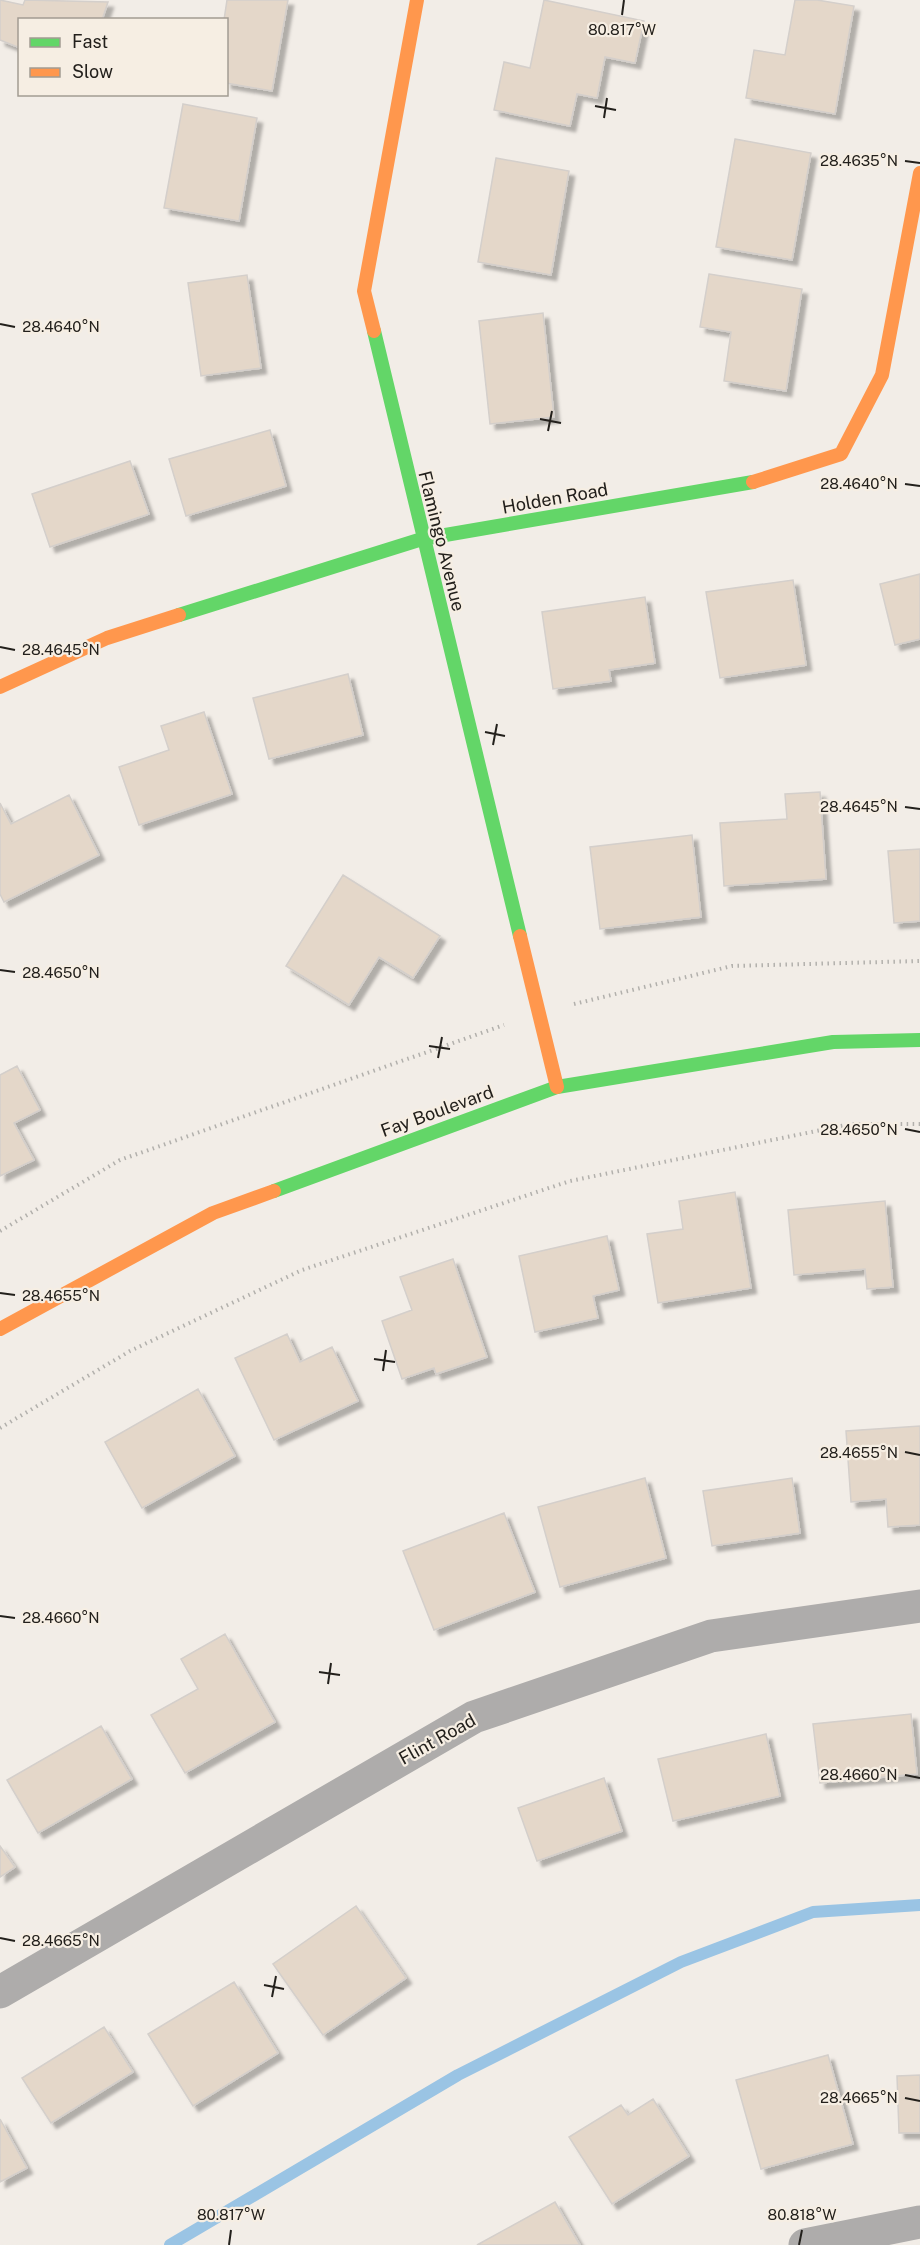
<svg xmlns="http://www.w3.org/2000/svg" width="920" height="2245" font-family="'Public Sans',sans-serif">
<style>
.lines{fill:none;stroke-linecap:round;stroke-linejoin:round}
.stream{stroke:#9ac4e4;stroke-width:12}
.building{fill:#e4d7c9;stroke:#d4cfcb;stroke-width:1.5;filter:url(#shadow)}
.path{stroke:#b2b0ac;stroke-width:4;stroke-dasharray:1.5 4.5;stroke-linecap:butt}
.street{stroke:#aeacab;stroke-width:33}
.fast{stroke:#63d668;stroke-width:14}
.slow{stroke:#ff974d;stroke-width:14}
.ticks{fill:none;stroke:#23201c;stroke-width:2}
.labels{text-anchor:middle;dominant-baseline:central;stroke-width:4.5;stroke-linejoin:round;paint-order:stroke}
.street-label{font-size:18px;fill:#23201c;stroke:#f6eee3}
.ticks-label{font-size:15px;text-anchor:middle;fill:#23201c;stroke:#f6eee3;stroke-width:4.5;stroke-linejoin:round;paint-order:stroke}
</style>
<defs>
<filter id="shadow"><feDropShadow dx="5.5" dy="5.5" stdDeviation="1.5" flood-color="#0004"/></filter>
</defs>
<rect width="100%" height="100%" fill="#f2ede7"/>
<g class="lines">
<!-- stream -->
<path class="stream" d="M170,2245L458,2075L681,1962L813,1912L920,1905"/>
</g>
<!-- building -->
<path class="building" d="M0,0L23,5L25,0L108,2L102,20H20V48L0,40Z
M227,0H288L272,91L226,83V20H224Z
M544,0L644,21L635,63L605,57L597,98L577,94L570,126L494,110L504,62L530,68Z
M795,0H817L854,6L835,114L746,98L754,50L785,55Z
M183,104L257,118L239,221L164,208Z
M735,139L811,153L792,260L716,247Z
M496,158L569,171L551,275L478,262Z
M709,274L802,289L786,391L724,381L731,332L700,327Z
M247,275L261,368L201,376L188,283Z
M543,313L554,417L490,424L479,321Z
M270,430L286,486L186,516L169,459Z
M130,461L149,514L50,547L32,494Z
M920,574V639L895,645L880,584Z
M793,580L806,665L720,678L706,592Z
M645,597L655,663L609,670L611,681L553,689L542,612Z
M348,674L363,735L269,759L253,698Z
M204,712L232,794L139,825L119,767L169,750L161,726Z
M820,792L826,879L724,886L720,823L787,819L785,794Z
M69,795L99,855L4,902L0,894V803L11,824Z
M692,835L701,917L600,929L590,847Z
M920,849V921L894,923L888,851Z
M343,875L440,936L413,978L379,957L349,1005L286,966Z
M17,1066L40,1110L14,1123L34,1160L0,1176V1075Z
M735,1192L751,1288L658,1303L647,1234L683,1229L679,1201Z
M885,1201L893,1287L867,1289L865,1269L794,1275L788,1210Z
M607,1236L619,1290L593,1296L598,1318L535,1332L519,1256Z
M453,1259L487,1357L436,1374L434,1368L402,1379L382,1321L412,1310L400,1277Z
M287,1334L300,1362L332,1347L358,1401L274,1440L235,1358Z
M198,1389L235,1456L142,1508L105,1442Z
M920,1426V1525L888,1527L886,1499L851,1502L846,1431Z
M645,1478L666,1558L560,1587L538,1507Z
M792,1478L800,1533L712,1546L703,1491Z
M504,1513L535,1592L434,1630L403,1551Z
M225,1634L275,1722L185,1773L151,1715L198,1689L181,1659Z
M911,1714L917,1774L820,1783L813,1724Z
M101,1726L132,1779L38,1833L7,1780Z
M766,1734L780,1796L673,1821L658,1759Z
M604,1778L622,1831L537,1861L518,1808Z
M0,1846L15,1867L0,1877Z
M356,1906L406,1978L323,2035L273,1964Z
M234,1982L278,2053L193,2106L148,2034Z
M104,2027L133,2072L51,2123L22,2078Z
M828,2055L853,2144L761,2169L736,2080Z
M920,2075V2133H899L897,2076Z
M653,2099L689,2156L612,2204L569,2137L621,2105L628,2115Z
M0,2119L27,2168L0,2182Z
M555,2202L580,2245H477Z"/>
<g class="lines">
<!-- path -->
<path class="path" d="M574,1004L732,966L920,961
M0,1231L120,1160L504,1025
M0,1428L130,1351L302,1270L570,1181L851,1124H920"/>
<!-- street -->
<path class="street" d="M0,1992L474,1717L711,1636L920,1606
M805,2245L920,2222"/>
<!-- fast -->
<path class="fast" d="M374,331L520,936
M179,615L422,539L753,482
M274,1191L557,1087L833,1042L920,1040"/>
<!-- slow -->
<path class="slow" d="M374,331L364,291L417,0
M753,482L841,454L882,375L920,173
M0,687L107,638L179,615
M520,936L557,1087
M0,1329L213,1213L274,1191"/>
</g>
<!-- ticks -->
<path class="ticks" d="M622,15L624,0M595,106L616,110M604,118L607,98M905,161L920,163M0,324L15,327M540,419L561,423M548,431L552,411M905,484L920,486M0,647L15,650M485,732L505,736M493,745L497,724M905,807L920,809M0,970L15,972M429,1046L450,1049M438,1058L442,1037M905,1129L920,1132M0,1293L15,1295M374,1359L395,1362M383,1371L386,1350M905,1452L920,1455M0,1616L15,1618M319,1672L340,1675M328,1684L331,1663M905,1775L920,1778M0,1938L15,1941M264,1985L284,1989M272,1997L276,1976M905,2098L920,2101M229,2245L231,2230M799,2245L802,2230"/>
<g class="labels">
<!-- street labels -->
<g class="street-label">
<text transform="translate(555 498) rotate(-10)">Holden Road</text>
<text transform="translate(442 541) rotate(76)">Flamingo Avenue</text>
<text transform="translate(437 1111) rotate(-20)">Fay Boulevard</text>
<text transform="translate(437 1739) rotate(-29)">Flint Road</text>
</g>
</g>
<g class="ticks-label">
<text x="622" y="35">80.817°W</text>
<text x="859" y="166">28.4635°N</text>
<text x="61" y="332">28.4640°N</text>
<text x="859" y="489">28.4640°N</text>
<text x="61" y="655">28.4645°N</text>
<text x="859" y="812">28.4645°N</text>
<text x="61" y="978">28.4650°N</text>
<text x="859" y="1135">28.4650°N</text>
<text x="61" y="1301">28.4655°N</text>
<text x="859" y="1458">28.4655°N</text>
<text x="61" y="1623">28.4660°N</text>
<text x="859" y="1780">28.4660°N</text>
<text x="61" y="1946">28.4665°N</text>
<text x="859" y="2103">28.4665°N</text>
<text x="231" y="2220">80.817°W</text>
<text x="802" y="2220">80.818°W</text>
</g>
<!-- legend -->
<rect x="18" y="18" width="210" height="78" fill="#f6eee3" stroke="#a29c93" stroke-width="1.5"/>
<rect x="30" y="38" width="30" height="9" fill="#63d668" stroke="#a29c93" stroke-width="1.5"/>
<text x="72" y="48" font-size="18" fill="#23201c">Fast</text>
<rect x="30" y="68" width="30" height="9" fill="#ff974d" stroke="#a29c93" stroke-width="1.5"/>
<text x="72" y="78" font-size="18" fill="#23201c">Slow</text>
</svg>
